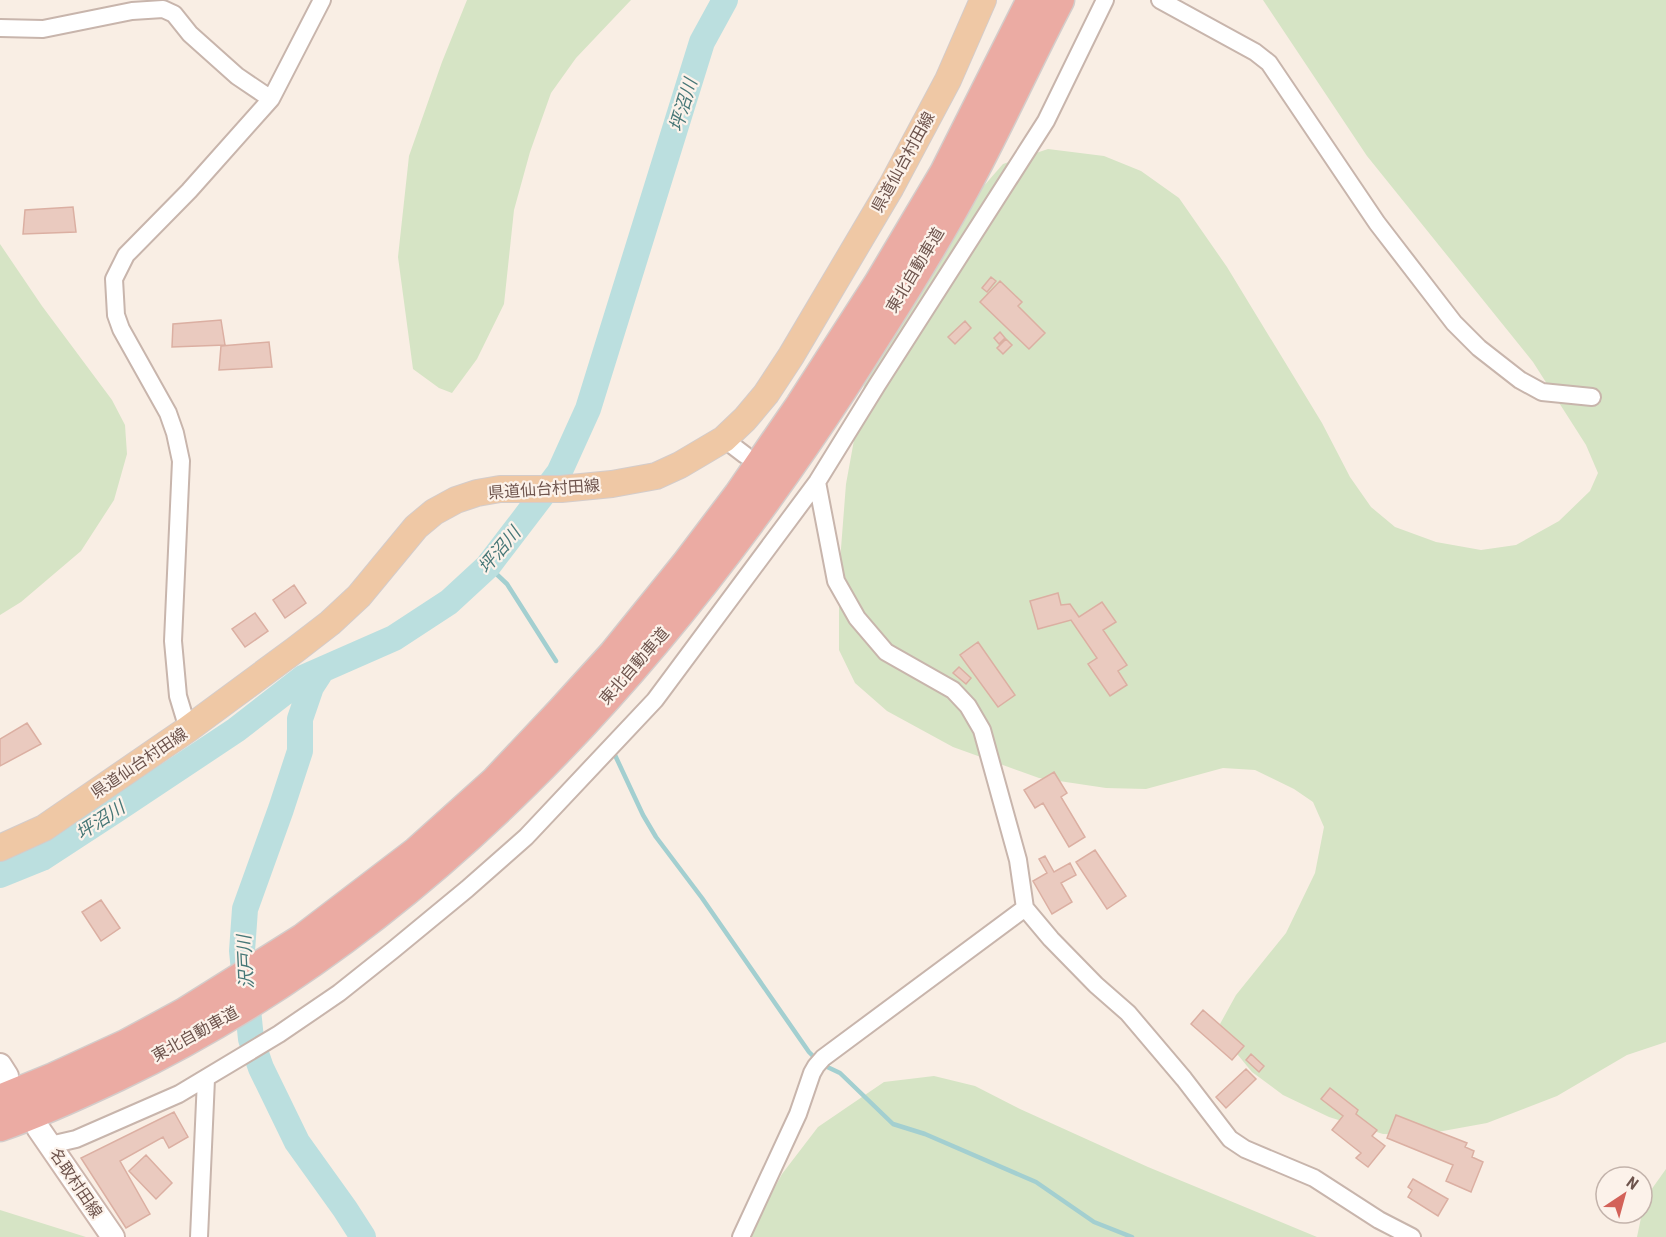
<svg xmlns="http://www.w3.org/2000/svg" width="1666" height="1237" font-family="'Roboto Condensed','Noto Sans JP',sans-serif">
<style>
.green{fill:#d6e4c5}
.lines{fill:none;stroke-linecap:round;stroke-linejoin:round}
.stream{stroke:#a3cfd0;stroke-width:4.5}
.river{stroke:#bbdfdf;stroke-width:26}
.building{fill:#eacabf;stroke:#dbafa2;stroke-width:1.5}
.street-casing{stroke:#c8b5ac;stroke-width:20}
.secondary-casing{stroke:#cdb6ad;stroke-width:26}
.primary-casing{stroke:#d4ccca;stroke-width:28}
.highway-casing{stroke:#d4ccca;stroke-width:33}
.street{stroke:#fff;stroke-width:16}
.secondary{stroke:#fff;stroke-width:22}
.primary{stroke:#efc8a5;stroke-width:26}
.highway{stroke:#ebaba3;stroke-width:30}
.labels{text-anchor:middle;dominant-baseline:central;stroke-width:4.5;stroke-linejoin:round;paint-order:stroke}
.street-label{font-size:16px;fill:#6e544d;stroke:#fcf2ea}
.water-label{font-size:18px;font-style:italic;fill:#477777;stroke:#fcf2ea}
</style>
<rect width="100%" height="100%" fill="#f9eee4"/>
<!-- green -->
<path class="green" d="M467,0H631L576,58L551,93L530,152L514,210L504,304L477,359L452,393L439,388L413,369L398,257L409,156L442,62Z
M1263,0H1666V1042L1627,1055L1557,1096L1487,1123L1421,1135L1383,1134L1329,1117L1283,1095L1252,1072L1233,1049L1220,1024L1236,995L1286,933L1315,873L1324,827L1313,802L1294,789L1255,770L1223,768L1146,789L1106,788L1039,778L953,747L887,711L855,683L839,650V574L846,484L864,385L915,302L975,196L1003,164L1048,149L1104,156L1141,171L1179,198L1227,267L1322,423L1350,477L1371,507L1395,527L1436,542L1481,550L1516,545L1559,521L1590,491L1598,473L1586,445L1533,362L1367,156Z
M0,244L42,306L112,400L125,425L127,454L114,500L81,551L21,602L0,615Z
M934,1076L975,1086L1020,1109L1148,1167L1317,1237H748L782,1174L818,1127L884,1082Z
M1666,1169V1237H1637L1643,1208L1651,1190Z
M0,1210L86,1237H0Z"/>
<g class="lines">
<!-- stream -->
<path class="stream" d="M488,566L507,584L556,661
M614,753L643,815L656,837L702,898L809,1052L821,1064L840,1073L893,1124L925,1134L1036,1182L1094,1222L1132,1237"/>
<!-- river -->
<path class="river" d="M322,670L311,687L300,719V751L281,809L245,909L242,951L251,1039L261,1068L297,1142L345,1209L363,1237
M0,875L42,858L114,811L236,730L303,678L394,638L449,602L488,566L559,473L588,409L702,42L725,0"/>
</g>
<!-- building -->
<path class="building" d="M73,207L76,232L23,234L25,210Z
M991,277L996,281L987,292L982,288Z
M1000,281L1022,302L1018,306L1045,333L1029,349L980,302Z
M221,320L225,345L172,347L173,324Z
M965,321L971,328L955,344L948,337Z
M1000,332L1005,338L999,344L994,338Z
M1006,339L1012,345L1003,354L997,348Z
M269,342L272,367L219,370L221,346Z
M294,585L306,603L285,618L273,600Z
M1058,593L1061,605L1070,604L1079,617L1102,602L1116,622L1103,630L1127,665L1118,671L1127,685L1110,696L1088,664L1097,658L1071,620L1038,629L1030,601Z
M255,613L268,631L245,647L232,629Z
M978,642L1015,695L998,707L960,655Z
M959,667L971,678L966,684L953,673Z
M27,723L41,744L0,766V739Z
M1054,772L1067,793L1061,797L1085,837L1069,847L1043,803L1035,808L1024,790Z
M1095,850L1126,896L1107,909L1076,862Z
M1045,856L1054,872L1070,863L1076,875L1061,883L1072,902L1052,914L1033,881L1047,873L1039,859Z
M101,900L120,928L101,941L82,912Z
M1203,1010L1244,1046L1232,1060L1191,1024Z
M1251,1054L1264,1066L1259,1072L1246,1060Z
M1246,1069L1256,1079L1226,1108L1216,1097Z
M1330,1088L1358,1110L1356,1114L1377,1130L1372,1136L1385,1146L1368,1167L1356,1158L1361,1153L1332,1130L1343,1116L1321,1099Z
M174,1112L188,1137L169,1148L163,1137L120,1161L150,1214L126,1228L81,1158Z
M1396,1115L1467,1143L1465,1147L1474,1151L1472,1157L1483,1162L1471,1192L1446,1181L1453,1165L1387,1138Z
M146,1155L172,1183L156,1199L129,1171Z
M1413,1179L1448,1199L1438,1216L1408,1197L1412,1190L1408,1187Z"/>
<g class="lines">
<!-- street casing -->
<g class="street-casing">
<path id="street" d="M1160,0L1255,52L1269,63L1377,223L1454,323L1479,348L1520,380L1542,392L1592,397
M0,28L43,29L132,11L163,9L174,14L190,34L237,76L271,99
M724,439L745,455
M817,482L836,581L857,618L886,652L953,690L968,706L982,730L1018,860L1025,908L1051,939L1096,985L1128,1013L1184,1079L1230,1139L1245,1149L1314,1178L1379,1220L1412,1237
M188,729L178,696L173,641L181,461L175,433L168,413L121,329L116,315L114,279L126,255L189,191L271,99L322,0
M50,1145L76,1139L179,1094L279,1034L339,993L393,950L467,889L526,837L655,700L817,482L877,385L1046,121L1105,0
M199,1237L206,1079
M741,1237L798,1114L812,1073L816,1066L823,1058L1025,908"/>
</g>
<!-- secondary casing -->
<g class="secondary-casing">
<path id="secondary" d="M0,1065L7,1076
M38,1128L113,1237"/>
</g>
<!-- primary casing -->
<g class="primary-casing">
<path id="primary" d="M0,848L44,828L188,729L295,650L330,623L359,596L416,527L434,512L456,500L477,493L500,489H561L612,484L656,476L680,465L724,439L745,419L766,394L791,356L891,187L948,80L983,0"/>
</g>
<!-- highway casing -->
<g class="highway-casing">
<path id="highway" d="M0,1100L54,1078L126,1045L185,1013L303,939L417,852L495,782L561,712L614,654L686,565L739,495L801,405L879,284L945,173L1032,0
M0,1126C40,1112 79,1094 117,1076C424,929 658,669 842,389C885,322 928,255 966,185C999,124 1027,61 1059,0"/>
</g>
<!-- street -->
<use href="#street" class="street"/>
<!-- secondary -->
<use href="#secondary" class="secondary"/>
<!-- primary -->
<use href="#primary" class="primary"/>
<!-- highway -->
<use href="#highway" class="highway"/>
</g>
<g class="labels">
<!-- street labels -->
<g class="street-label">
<text transform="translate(903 162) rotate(-61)">県道仙台村田線</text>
<text transform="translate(915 270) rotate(-59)">東北自動車道</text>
<text transform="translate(544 489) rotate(-4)">県道仙台村田線</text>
<text transform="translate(634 666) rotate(-49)">東北自動車道</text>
<text transform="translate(139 763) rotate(-34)">県道仙台村田線</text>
<text transform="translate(195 1034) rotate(-29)">東北自動車道</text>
<text transform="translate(76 1183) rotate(56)">名取村田線</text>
</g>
<!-- water labels -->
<g class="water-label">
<text transform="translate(683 105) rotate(-73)">坪沼川</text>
<text transform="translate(499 550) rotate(-50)">坪沼川</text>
<text transform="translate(100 820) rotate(-33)">坪沼川</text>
<text transform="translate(245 962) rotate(-93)">沢戸川</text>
</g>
</g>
<!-- north arrow -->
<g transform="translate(1624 1195) rotate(36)"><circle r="28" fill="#fcf2ea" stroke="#c3b3ab" stroke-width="1.5"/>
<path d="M0-4.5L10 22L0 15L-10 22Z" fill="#d36259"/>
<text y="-9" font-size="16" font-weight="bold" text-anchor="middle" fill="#6e544d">N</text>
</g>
</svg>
